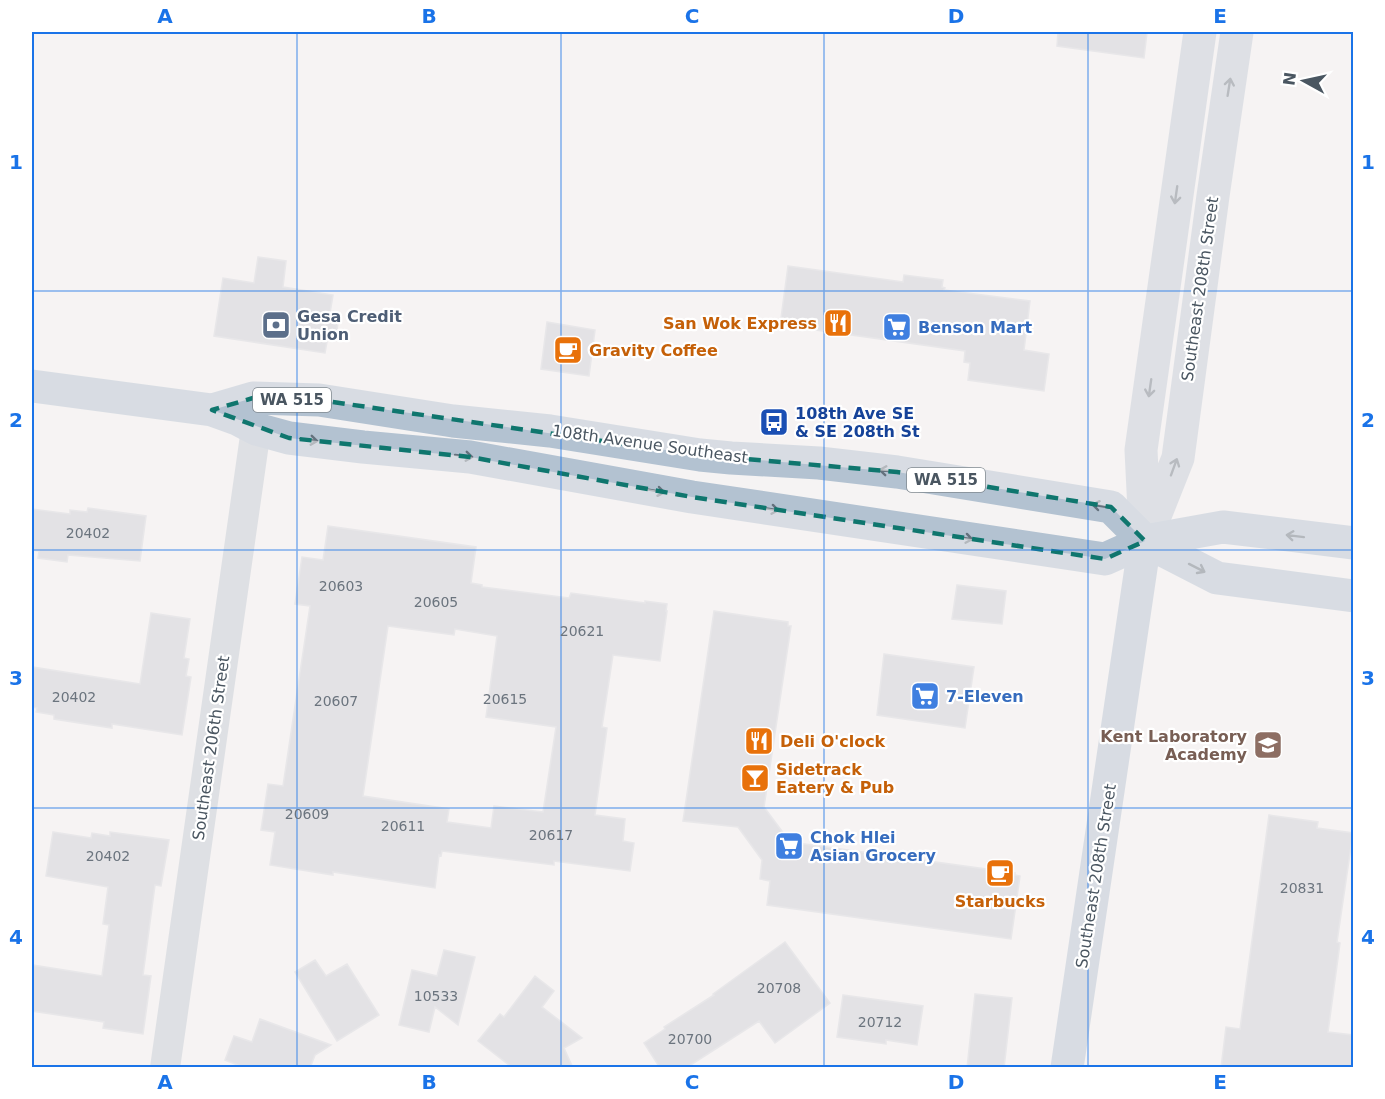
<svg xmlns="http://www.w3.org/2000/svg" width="1385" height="1099" font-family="'DejaVu Sans',sans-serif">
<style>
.building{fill:#cdcfd5;stroke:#d7d9de;stroke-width:1.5;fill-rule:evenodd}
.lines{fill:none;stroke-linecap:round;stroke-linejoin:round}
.minor{stroke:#c1cad2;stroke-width:30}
.secondary{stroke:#c1cbd6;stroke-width:33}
.primary{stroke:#b3c2d1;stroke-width:33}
.oneway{stroke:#6e7984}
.oneway2{stroke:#64717d}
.marked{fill:none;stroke:#0f766e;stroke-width:4.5;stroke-dasharray:12 8;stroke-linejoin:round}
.grid{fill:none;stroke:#1a73e8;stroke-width:1.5;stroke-opacity:0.55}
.labels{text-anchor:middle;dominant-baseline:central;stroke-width:4.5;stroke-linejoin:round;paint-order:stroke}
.number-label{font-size:14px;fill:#6b747e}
.shield{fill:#fff;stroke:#808990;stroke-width:1.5}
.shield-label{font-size:15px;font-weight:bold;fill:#4a5661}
.street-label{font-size:16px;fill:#4a5661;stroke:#fff}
.service-label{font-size:16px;font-weight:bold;fill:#4e5e75;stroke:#fff;text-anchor:start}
.food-label{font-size:16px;font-weight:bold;fill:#c56008;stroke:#fff;text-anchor:start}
.shop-label{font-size:16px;font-weight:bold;fill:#366cbe;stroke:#fff;text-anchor:start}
.transit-label{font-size:16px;font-weight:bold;fill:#164399;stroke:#fff;text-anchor:start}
.education-label{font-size:16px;font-weight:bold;fill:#785e54;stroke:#fff;text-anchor:end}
.neatline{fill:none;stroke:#1a73e8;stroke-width:2}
.grid-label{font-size:20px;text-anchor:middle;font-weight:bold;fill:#1a73e8}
</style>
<rect width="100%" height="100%" fill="#f5f3f3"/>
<!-- building -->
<path class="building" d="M1058,32H1147L1144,58L1057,46Z
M258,257L286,261L283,287L333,295L330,313L339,315L336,337L328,336L325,353L214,336L223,278L254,283Z
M788,266L903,282L904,275L943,280L942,287L945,288L944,290L1030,301L1024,350L1049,354L1044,391L968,380L970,363L964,362L965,351L788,326L789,319L781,318Z
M547,322L595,330L589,376L541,369Z
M88,508L146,516L140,561L68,555L67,562L38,558L39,551L32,550V509L70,514V510L87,512Z
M328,526L476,547L471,583L482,585V587L569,598L571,593L645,603V601L667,604L666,611H667L660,661L613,655L602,727L607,728L595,815L625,819L623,841L634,843L630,871L554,861V865L442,851L441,856L439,855L435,888L333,872V875L270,865L275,832L261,830L268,784L283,786L310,606L295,604L302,557L323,560ZM388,626L454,635L455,629L497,636L486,717L556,727L543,812L494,806L491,828L447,822L449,809L363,796Z
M957,585L1006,591L1002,624L952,619Z
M714,611L788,622V626H791L764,807L790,842L1015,873V875L1020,876L1011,939L767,905L770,881L760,879L762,860L738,827L683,821Z
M151,613L190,619L184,658L189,659L186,676L191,677L182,735L112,724V728L54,719V715L36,712L37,708L32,707V667L140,684Z
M884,654L974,667L965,728L877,715Z
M1269,815L1318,822L1317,828L1353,833L1337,942L1340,943L1328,1032L1353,1035V1068H1221L1226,1027L1240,1029Z
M53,832L91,838L92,833L110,836V832L169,840L161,886L155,885L143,975L151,976L143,1034L103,1028L104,1022L32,1011V965L102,976L109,925L103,924L108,887L46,876Z
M785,942L830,1003L775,1043L759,1021L686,1068H660L644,1043L665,1029L664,1027L714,995L713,994Z
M444,950L475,957L458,1025L435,1007L429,1032L399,1025L412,970L437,976Z
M315,960L326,976L347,964L379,1015L337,1041L295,972Z
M535,976L554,991L542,1007L582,1038L564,1048L573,1068H513L478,1041L500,1014L504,1017Z
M975,994L1012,998L1004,1068H967Z
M843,995L923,1006L917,1045L886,1040V1044L837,1037Z
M260,1019L331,1045L315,1055L310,1068H245L225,1060L234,1036L252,1042Z"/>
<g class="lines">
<!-- minor -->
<path class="minor" d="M165,1068L256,429"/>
<!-- secondary -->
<path class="secondary" d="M1145,531L1141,450L1200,32
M1145,541L1178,458L1213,196L1237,32"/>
<!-- primary -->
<path class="primary" d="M32,386L212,410L237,419L256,429L289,438L363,447L470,457L692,497L1105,559L1145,541L1223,527L1354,543
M212,410L253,398L319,400L453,421L550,431L700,455L731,458L819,463L897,472L1111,507L1145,541L1217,578L1354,596
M1067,1068L1145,541"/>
</g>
<!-- one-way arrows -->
<defs><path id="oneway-shaft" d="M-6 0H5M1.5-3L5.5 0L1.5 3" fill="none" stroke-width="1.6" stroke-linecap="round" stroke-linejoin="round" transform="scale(1.5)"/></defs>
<g class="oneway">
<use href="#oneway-shaft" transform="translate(1229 87) rotate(-81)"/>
<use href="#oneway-shaft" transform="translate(1176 195) rotate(98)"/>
<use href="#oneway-shaft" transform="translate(1150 388) rotate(98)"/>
<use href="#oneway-shaft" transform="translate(1174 467) rotate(-70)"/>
</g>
<g class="oneway2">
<use href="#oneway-shaft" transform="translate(309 440) rotate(7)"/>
<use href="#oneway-shaft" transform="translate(464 456) rotate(7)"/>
<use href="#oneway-shaft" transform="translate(888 471) rotate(-173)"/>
<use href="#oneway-shaft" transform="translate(656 491) rotate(10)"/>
<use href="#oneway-shaft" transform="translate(1101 506) rotate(-170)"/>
<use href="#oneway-shaft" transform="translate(770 509) rotate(9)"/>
<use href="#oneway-shaft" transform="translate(1295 536) rotate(-173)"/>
<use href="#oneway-shaft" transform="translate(964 538) rotate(9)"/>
<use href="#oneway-shaft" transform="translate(1197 568) rotate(27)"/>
</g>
<!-- marked area -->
<path d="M0 0H1385V1099H0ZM253,398L319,400L700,455L897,472L1111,507L1145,541L1105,559L692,497L470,457L289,438L212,410Z" fill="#f5f3f3" fill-opacity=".55" fill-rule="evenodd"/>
<path class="marked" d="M253,398L319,400L700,455L897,472L1111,507L1145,541L1105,559L692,497L470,457L289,438L212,410Z"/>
<!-- grid -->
<path class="grid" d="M297,32V1068M561,32V1068M824,32V1068M1088,32V1068M32,291H1354M32,550H1354M32,808H1354"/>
<!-- icons -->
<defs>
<g id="restaurant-square" transform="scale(1.5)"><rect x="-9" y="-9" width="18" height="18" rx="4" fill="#e8710a" stroke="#fff"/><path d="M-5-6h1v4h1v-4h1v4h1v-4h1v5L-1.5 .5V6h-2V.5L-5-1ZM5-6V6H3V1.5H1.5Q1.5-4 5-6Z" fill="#fff"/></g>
<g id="bank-square" transform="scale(1.5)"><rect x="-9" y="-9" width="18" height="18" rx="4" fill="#5c6f8a" stroke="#fff"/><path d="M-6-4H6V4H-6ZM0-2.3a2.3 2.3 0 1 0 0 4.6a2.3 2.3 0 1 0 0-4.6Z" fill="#fff"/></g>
<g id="supermarket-square" transform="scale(1.5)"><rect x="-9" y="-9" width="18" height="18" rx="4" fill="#3f7fe0" stroke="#fff"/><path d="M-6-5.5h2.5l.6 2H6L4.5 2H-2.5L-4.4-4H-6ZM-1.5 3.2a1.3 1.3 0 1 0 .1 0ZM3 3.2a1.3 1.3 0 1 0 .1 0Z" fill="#fff"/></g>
<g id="cafe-square" transform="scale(1.5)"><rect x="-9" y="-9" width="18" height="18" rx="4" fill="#e8710a" stroke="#fff"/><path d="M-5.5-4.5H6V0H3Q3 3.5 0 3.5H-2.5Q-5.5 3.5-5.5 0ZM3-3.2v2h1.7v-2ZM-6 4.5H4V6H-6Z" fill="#fff"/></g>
<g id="bus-square" transform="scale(1.5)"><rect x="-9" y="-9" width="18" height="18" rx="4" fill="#1a4fb4" stroke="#fff"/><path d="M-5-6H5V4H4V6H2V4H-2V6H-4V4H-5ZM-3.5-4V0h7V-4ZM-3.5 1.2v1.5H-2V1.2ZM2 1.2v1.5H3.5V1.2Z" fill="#fff"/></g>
<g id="school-square" transform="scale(1.5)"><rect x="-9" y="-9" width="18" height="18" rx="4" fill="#8d6e63" stroke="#fff"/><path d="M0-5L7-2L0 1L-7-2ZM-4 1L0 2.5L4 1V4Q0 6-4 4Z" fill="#fff"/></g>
<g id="bar-square" transform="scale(1.5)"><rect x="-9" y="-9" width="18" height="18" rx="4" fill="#e8710a" stroke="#fff"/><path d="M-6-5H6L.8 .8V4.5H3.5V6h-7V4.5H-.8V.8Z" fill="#fff"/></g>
</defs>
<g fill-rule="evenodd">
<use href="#restaurant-square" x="838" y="323"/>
<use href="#bank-square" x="276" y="325"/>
<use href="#supermarket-square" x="897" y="327"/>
<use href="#cafe-square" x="568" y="350"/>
<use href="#bus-square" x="774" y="422"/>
<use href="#supermarket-square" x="925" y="696"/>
<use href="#restaurant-square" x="759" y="741"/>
<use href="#school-square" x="1268" y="745"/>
<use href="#bar-square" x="755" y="778"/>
<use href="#supermarket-square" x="789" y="846"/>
<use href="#cafe-square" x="1000" y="873"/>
</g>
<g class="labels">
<!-- number labels -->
<g class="number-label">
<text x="88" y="533">20402</text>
<text x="341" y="586">20603</text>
<text x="436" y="602">20605</text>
<text x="582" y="631">20621</text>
<text x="74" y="697">20402</text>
<text x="505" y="699">20615</text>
<text x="336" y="701">20607</text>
<text x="307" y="814">20609</text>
<text x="403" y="826">20611</text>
<text x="551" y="835">20617</text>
<text x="108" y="856">20402</text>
<text x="1302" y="888">20831</text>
<text x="779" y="988">20708</text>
<text x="436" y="996">10533</text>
<text x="880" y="1022">20712</text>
<text x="690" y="1039">20700</text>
</g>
<!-- shield labels -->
<g class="shield">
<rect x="253" y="388" width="78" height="24" rx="4.5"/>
<rect x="907" y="468" width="78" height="24" rx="4.5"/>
</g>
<g class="shield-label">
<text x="292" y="400">WA 515</text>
<text x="946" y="480">WA 515</text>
</g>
<!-- street labels -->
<g class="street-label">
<text transform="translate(1200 289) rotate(-82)">Southeast 208th Street</text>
<text transform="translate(650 444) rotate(8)">108th Avenue Southeast</text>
<text transform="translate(211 748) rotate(-82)">Southeast 206th Street</text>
<text transform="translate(1096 876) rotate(-81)">Southeast 208th Street</text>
</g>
<!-- service labels -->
<g class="service-label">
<text x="297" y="316">Gesa Credit<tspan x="297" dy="18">Union</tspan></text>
</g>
<!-- food labels -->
<g class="food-label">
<text x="817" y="323" text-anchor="end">San Wok Express</text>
<text x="589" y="350">Gravity Coffee</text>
<text x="780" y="741">Deli O'clock</text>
<text x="776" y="769">Sidetrack<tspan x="776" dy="18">Eatery &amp; Pub</tspan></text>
<text x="1000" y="901" text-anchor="middle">Starbucks</text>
</g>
<!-- shop labels -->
<g class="shop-label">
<text x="918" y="327">Benson Mart</text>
<text x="946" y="696">7-Eleven</text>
<text x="810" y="837">Chok Hlei<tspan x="810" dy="18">Asian Grocery</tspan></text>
</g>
<!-- transit labels -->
<g class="transit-label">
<text x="795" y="413">108th Ave SE<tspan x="795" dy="18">&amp; SE 208th St</tspan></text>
</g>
<!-- education labels -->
<g class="education-label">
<text x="1247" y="736">Kent Laboratory<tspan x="1247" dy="18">Academy</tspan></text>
</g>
</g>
<!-- border -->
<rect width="1385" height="1099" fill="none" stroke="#ffffff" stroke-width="66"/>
<!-- north arrow -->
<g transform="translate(1304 81) rotate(278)" stroke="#ffffff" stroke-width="4.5" paint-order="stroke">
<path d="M0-4.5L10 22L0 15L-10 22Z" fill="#4a5661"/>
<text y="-9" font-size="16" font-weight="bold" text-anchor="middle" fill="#4a5661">N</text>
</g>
<rect x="33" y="33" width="1319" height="1033" class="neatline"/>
<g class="grid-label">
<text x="165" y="23">A</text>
<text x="429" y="23">B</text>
<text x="692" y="23">C</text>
<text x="956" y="23">D</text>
<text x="1220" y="23">E</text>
<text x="16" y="169">1</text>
<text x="1368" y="169">1</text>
<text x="16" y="427">2</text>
<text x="1368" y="427">2</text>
<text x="16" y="685">3</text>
<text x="1368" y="685">3</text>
<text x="16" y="944">4</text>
<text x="1368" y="944">4</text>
<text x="165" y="1089">A</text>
<text x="429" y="1089">B</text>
<text x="692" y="1089">C</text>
<text x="956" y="1089">D</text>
<text x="1220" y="1089">E</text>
</g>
</svg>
